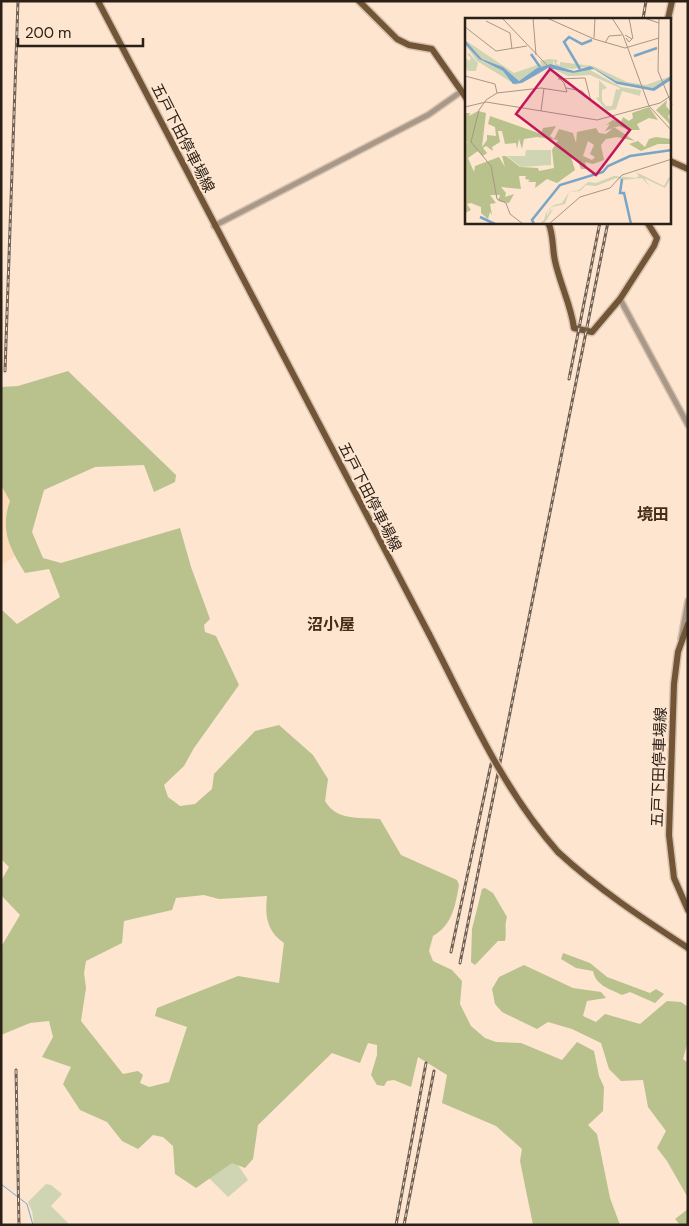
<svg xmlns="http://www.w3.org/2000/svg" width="689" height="1226" font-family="'DM Sans','Noto Sans JP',sans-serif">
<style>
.built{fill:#fedbbb}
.green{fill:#cfd4b3}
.forest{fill:#b9c18d;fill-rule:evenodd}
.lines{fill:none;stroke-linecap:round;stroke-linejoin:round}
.stream{stroke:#79a5c7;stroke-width:1}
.minor-casing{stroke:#d7c2af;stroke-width:8}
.major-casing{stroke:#d7c2af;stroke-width:9}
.minor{stroke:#a99888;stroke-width:5}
.major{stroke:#725537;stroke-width:6}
.rail-casing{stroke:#706154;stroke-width:3}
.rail{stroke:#fde5d0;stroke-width:1;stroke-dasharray:4;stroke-linecap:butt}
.major-bridge-casing{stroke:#d7c2af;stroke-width:9;stroke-linecap:butt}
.major-bridge{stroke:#725537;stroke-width:6}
.labels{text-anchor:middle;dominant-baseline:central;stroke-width:4.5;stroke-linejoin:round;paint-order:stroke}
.street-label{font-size:15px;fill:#2a2016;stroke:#fde5d0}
.neighbourhood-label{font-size:16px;font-weight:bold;fill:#442e17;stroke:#fde5d0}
.inset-river{fill:none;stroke:#79a5c7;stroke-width:2.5}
.inset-road{fill:none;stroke:#a99686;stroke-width:1}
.view{fill:#c2185b;fill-opacity:0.15;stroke:#c2185b;stroke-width:2.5}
.inset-edge{fill:none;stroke:#2a2016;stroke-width:2.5}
</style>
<rect width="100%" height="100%" fill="#fde5d0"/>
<!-- built -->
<path class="built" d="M1,475L13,482L20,546L14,557L1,566Z"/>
<!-- green -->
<path class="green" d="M231,1162H236L248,1180L228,1197L208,1177Z
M46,1184L51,1185L62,1194L51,1206L68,1223L66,1225H34L32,1211L28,1202Z"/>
<!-- forest -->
<path class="forest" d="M68,371L176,475L175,482L154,492L144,465L95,467L44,490L32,532L43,558L61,563L180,528L191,567L210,619L204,625L205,632L216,636L239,685L194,748L184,766L164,785L168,797L180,806L195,804L212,789L214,774L255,731L279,725L313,755L328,779L325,801C337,821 358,817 380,819L401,855L457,880L459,885C455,906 453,924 433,936L429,951L433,961L452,970L462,981L460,1004L471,1026L485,1038L496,1042L521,1043L562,1060L577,1042L594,1051L599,1076L604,1087L603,1111L588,1125L597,1134L610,1198L620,1225H533L520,1161L522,1149L496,1126L442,1103L447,1075L418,1057L411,1087L394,1080L387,1081L384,1086L377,1085L371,1075L377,1055V1045L368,1043L360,1063L332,1053L258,1125L253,1159L245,1168L232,1163L196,1188L175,1174L173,1146L163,1137L153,1135L138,1149L122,1141L107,1122L80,1110L63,1084L71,1067L42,1057L53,1037L49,1021L30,1023L1,1035V947L20,915L1,895V881L9,867L1,859V609L17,624L60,597L49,569L25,573C9,547 0,530 10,501L1,485V387L18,386ZM204,895L219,899L267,896C265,915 266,931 284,943L279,983L238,976L157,1008L155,1016L187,1027L169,1082L149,1087L140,1083L143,1075L138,1071L123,1074L81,1021L86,988L84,973L86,961L122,943L124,921L172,910L176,898Z
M485,888L493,893L507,917C504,927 507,933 505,941H498L475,965L471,962L472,929L482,889Z
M563,953L590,963L607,977L650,993L656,989L664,994L655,1003L630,992L622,995C610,989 596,986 593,971L576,968L561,959Z
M524,965L573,988L601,992L606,998L587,1001L583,1016L596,1022L605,1014L640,1024L667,1001L681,1002L688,1007V1041L683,1059L688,1063V1198L667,1161L657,1148L666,1131L648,1107L643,1080L621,1081L609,1069L601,1043L572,1029L548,1022L537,1029L502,1012L495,1004L492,989L499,977Z
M688,1209V1225H680L675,1219Z"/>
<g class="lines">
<!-- stream -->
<path class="stream" d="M1,1184L27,1204L33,1225"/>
<!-- minor casing -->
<g class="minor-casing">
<path id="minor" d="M214,226L428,115L462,91
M620,299L688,425
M681,639L688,601"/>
</g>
<!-- major casing -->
<g class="major-casing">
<path id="major" d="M98,1L429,634
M359,1L397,39L409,45L432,49L467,99
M668,19L672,1
M670,161L688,169
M548,222C554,235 552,248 555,261C560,284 571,305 574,328L592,332L620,299L654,246L657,238L647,222
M688,624L678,652L674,684L669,835L674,878L688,910
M558,852C598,889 642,918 688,948"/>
</g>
<!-- minor -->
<use href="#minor" class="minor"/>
<!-- major -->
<use href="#major" class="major"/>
<!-- rail casing -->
<g class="rail-casing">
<path id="rail" d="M643,19L646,1
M5,371L18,1
M569,379L600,222
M451,952L491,764
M460,963L608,222
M16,1070L19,1225
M396,1225L426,1063
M404,1225L434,1071"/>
</g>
<!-- rail -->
<use href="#rail" class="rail"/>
<!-- major-bridge casing -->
<g class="major-bridge-casing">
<path id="major-bridge" d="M429,634C468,709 502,789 558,852"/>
</g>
<!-- major-bridge -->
<use href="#major-bridge" class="major-bridge"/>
</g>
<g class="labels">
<!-- street labels -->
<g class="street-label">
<text transform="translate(183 138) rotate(63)">五戸下田停車場線</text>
<text transform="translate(370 497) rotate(63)">五戸下田停車場線</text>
<text transform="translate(659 767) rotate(-88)">五戸下田停車場線</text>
</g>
<!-- neighbourhood labels -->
<g class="neighbourhood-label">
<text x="653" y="514">境田</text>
<text x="331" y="624">沼小屋</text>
</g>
</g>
<!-- overview -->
<g transform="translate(465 18)">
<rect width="206" height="206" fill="#fde5d0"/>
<path d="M0,22L49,55L75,46L77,48L75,43L84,41L93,42L91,46L95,47V44L128,48L162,64L181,67L206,58L188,70L151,63L125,48L107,51L95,49L90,47L88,42V46L72,50L54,63L38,49L17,41ZM0,26L17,43L38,53L51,66L82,52L51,67L12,43ZM4,35L13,45L11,53H3L0,49L1,40L4,43L6,40L2,36ZM123,51L156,69L176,72L175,78L157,73L151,91L142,93L131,80L134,79V62L142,70L137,72V83L141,88H147L151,71L154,72L155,70L125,57L103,58L90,52L108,55ZM61,132H86V147L56,149L42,138H60ZM171,154L199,168L204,159L206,160L200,170L179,160L185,169L177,160L157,162L151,160L131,168L121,167L115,173L104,174L100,186L87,189L82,194V199L84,194L88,191L81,203L78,206L76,204L79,202L81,195L84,191L89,187L97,185L104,174L114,172L123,164L131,165L149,158L171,160L174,158Z" fill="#cfd4b3"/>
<path d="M202,82L201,88L206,94L203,98L206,107L191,92ZM184,89L193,102L184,100L172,106L175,112H164L154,108L140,113L145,106L141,107L148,102L156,104L158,99L164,103L168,100L167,95ZM13,93L21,95L17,129L22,122V117L31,118L30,109L23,106L25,98L76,116L78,110L91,108L85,118L89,121L94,111L108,115L111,125L112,114L131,110L134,115L141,116L149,109L170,123L152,119L141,121L136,127L139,142L128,146L120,144L122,151H116L112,141L106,139L110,152L92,165L82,161L70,170L71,164H63L65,162L60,161L61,158H54L56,171L36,169L41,175L40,179L49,176L44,185L33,183L35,177H25L31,185L25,186L27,197L25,194L23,201L16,195V189L6,185L2,186L6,192L0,195V124L4,125L0,123V95H5L4,98ZM33,113H37L40,126L51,125L52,131L54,121L57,131L59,121L72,119L93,122L87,132L89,150L74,153L73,150L55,149L41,138H37L40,149L34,139L10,148L9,154L3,140L13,133L18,138L22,135L18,130L21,128L28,133L27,129L35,124ZM123,123L129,127L125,136L130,139L127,142L118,138ZM191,119L206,121V126H193L176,133L164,126L173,123L180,129L184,121Z" fill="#b9c18d" fill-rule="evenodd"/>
<path d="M0,22L17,41L38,49L54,63L72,50L86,46L109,53L125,48L151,63L188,70L206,58V62L189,73L152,66L129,51L108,55L83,50L57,65L48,66L38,53L14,41L0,26Z" fill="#79a5c7"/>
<path class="inset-river" d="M66,36L75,49M169,38L192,30M115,51L99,24L104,19L117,26L127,22M157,161L155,175H159L166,206M15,199L30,206M69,206L67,202L95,167L138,154L143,148L165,138L207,132"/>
<path class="inset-road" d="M68,0L71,37M82,0L129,21L160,30L194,20M147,0L158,17L184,88L207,113M164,0L168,21M179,0L194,5M194,0L193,53L207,87M21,3L45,15L47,31M0,9L31,33L62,28M160,17L167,21L164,24L161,20M129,20L130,0M140,25L144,18L157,17M0,58L30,66L32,75L76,70L102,74L99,65L37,0M93,61L120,60L126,83L147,98M101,70L117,73L124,81M32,75L21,82L14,92L6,124L26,148L32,181L41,185L45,196L58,206M0,89L21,84L132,102L195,85L207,77M76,93L79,70M84,206L115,179L145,170L157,157L207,141"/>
<path class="view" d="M85,51L165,112L131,157L51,96Z"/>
<rect width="206" height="206" class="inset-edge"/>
</g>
<!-- border -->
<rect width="689" height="1226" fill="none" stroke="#2a2016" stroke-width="5"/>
<!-- scale -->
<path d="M18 38v8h125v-8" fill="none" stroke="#2a2016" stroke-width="2.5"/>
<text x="25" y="38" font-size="15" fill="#2a2016" stroke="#fde5d0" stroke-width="4" paint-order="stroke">200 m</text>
</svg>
